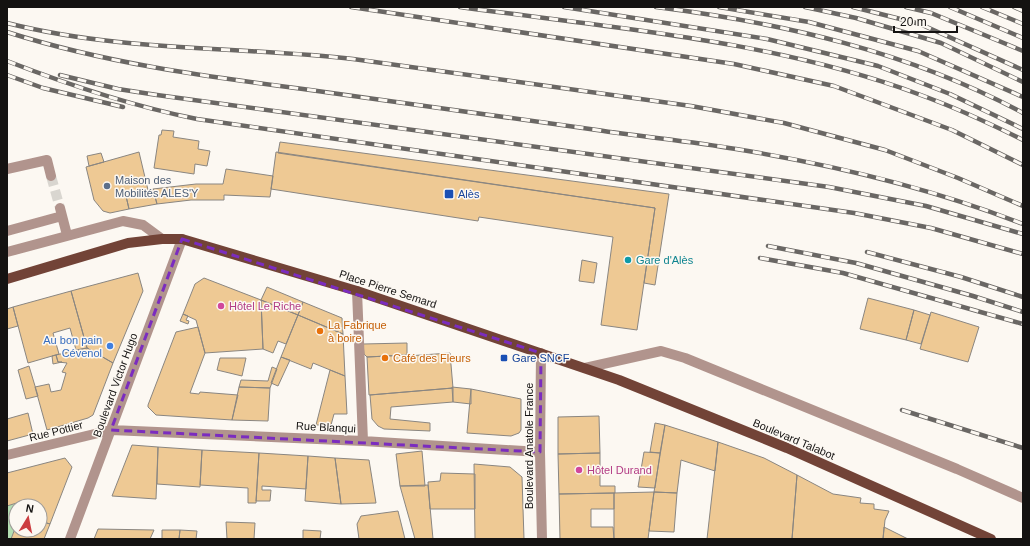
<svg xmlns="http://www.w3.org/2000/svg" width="1030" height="546" font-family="Arial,sans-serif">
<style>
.green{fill:#b4dfb2}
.building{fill:#eec994;stroke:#8a8681}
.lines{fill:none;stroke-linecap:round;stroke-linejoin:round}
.minor-tunnel{stroke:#d9d6d0;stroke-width:10;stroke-dasharray:10 5;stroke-linecap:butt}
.minor{stroke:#b1948d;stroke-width:10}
.major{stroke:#724337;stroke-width:10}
.rail-casing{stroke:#6a6764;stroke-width:4.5}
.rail{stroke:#fcf8f2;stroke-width:3;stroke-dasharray:9;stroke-linecap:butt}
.marked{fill:none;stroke:#7b2cbf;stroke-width:3;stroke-dasharray:8 5;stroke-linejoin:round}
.service-dot{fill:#5c6f8a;stroke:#fcf8f2;stroke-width:1.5}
.transit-dot{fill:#1a4fb4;stroke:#fcf8f2;stroke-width:1.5}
.culture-dot{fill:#0f9aa8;stroke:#fcf8f2;stroke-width:1.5}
.hotel-dot{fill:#d1479c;stroke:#fcf8f2;stroke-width:1.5}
.food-dot{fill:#e8710a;stroke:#fcf8f2;stroke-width:1.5}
.shop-dot{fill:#3f7fe0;stroke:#fcf8f2;stroke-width:1.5}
.labels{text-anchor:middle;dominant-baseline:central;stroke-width:3;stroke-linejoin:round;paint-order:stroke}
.service-label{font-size:11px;fill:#4e5e75;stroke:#fcf8f2;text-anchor:start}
.transit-label{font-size:11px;fill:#164399;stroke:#fcf8f2;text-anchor:start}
.culture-label{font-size:11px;fill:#0d838f;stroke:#fcf8f2;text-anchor:start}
.street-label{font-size:11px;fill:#141211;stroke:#fcf8f2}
.hotel-label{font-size:11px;fill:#b23c85;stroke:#fcf8f2;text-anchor:start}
.food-label{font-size:11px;fill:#c56008;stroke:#fcf8f2;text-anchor:start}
.shop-label{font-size:11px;fill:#366cbe;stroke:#fcf8f2;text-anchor:end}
</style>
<rect width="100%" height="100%" fill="#fcf8f2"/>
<!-- green -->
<path class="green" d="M23,501L25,502L24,506H16V526L11,539H7V506Z"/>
<!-- building -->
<path class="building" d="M162,130L174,131L173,137L199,141L198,149L210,151L207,166L195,164L194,174L154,168L159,135H161Z
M280,142L669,194L655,285L644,283L655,208L278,153Z
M139,152L148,190L126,196L129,209L110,213L103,211L94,200L86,167Z
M276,152L655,208L637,330L601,325L613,237L479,217L478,221L271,189Z
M101,153L104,162L89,166L87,156Z
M226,169L273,176L270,197L224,195V200H191L157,204L153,189L196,184H223Z
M153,189L157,204L129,209L126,196Z
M582,260L597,263L594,283L579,281Z
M138,273L143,291L113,363L87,348L71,291Z
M204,278L261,300L263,349L205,353L196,320L183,314L195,284Z
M267,287L303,302L298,315L261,300Z
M71,291L87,348L76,350L70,328L53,333L59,354L28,363L13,307Z
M868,298L914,310L906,340L860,329Z
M261,300L298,315L286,344L278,341L273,353L263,349Z
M303,302L342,318L343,334L298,315Z
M13,307L18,326L7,329V309Z
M914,310L930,315L921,344L906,340Z
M931,312L979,327L968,362L920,349Z
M183,314L188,316L186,320L189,321L188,324L180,321Z
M298,315L343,334L345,376L313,363L311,369L281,357Z
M198,327L205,353L190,393L199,394L200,392L238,395L232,420L156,415L148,407V405L176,332Z
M407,343V355L367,357L364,354L363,344Z
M87,348L113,363L93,415L88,418L47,430L35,387L49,384L51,392L61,390L66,373L62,372L67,363L58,362L56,355Z
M450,353L453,388L369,395L367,357L407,355V356Z
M56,355L58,362H62L53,364L52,356Z
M281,357L290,360L278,386L271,383Z
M220,358H246L242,376L217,370Z
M29,366L38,396L26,399L18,370Z
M272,367L277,369L270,388L239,387L241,380L268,381Z
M330,370L345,376L347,414H334L331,425H316Z
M239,387L270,388L268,421L232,420Z
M452,387L471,389V404L453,402Z
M453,388V402L391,407L390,419L430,423V431L384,429L378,426L372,419L370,395Z
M471,389L521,399V430L519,433L511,436L467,433Z
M28,413L33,434L7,441V419Z
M599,416L600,453L558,454V417Z
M655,423L665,425L660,453L650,452Z
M665,425L718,442L715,471L681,460L677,493L654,492Z
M718,442L764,458L797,475L792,539H707Z
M132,445L158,447L156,499L112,496Z
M158,447L202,450L200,487L157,484Z
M202,450L259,453L256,503H248V488L200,485Z
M422,451L425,486H400L396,454Z
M644,452L660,453L655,488L638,487Z
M259,453L308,456L306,489L262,486V490H271L270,501H256Z
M600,453V486H615V493L559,494L558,454Z
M308,456L335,458L341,504L305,501Z
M65,458L72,467L50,524L40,521V506H24L25,502L23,501L7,506V473Z
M335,458L369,460L376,503L341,504Z
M474,464L510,467L522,477L524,539H475Z
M441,473L475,474V509H430L428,482L440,481Z
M797,475L833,494L861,498L860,503L874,504V509L889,511L885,520L883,539H792Z
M428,485L433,539H415L400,486Z
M654,492L677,493L674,532L649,531Z
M654,492L648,539H614V493Z
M614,493V509H591V527H613L614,539H560L559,494Z
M398,511L405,539H359L357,524L361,516Z
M40,521L50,524L44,539H11L16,526V530H40Z
M226,522L255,523L254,539H227Z
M884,527L908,539H883Z
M98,529L154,530L150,539H94Z
M162,530H180L179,539H162Z
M180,530L197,531L196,539H179Z
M303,530L321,531L320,539H303Z"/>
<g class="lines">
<!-- minor-tunnel -->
<path class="minor-tunnel" d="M51,176L60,208"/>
<!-- minor -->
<path class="minor" d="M7,169L47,160L51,176
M60,208L67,235
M7,231L62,216
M7,252L123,221L143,225L162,239
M357,291L363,441
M541,353L540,452L542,539
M585,368L661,351L685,358L957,469L1023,498
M7,455L111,430L363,441L540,452
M70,539L182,239"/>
<!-- major -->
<path class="major" d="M7,279L128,243L162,239H182L357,291L619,380L787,448L991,539"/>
<!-- rail casing -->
<g class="rail-casing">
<path id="rail" d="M351,7L734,64L834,86L952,130L1023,165
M460,7C613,28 772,40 918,94C954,107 989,123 1023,140
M564,7L767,39L878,66L950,94L1023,129
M656,7C783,23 910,52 1023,113
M719,7L809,22L918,51L1023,97
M805,7L856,18L941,43L1023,82
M853,7L920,24L1023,70
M906,7L931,13L1023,51
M950,7L1023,38
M982,7L1023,24
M1014,7L1023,11
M7,23C121,52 238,46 353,59L691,106L784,123L885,150L958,178L1023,206
M7,32C104,63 203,76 303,89C401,103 499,116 597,130C643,137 690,141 736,149C834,165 931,188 1023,224
M7,61C69,85 131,106 197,119L854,213L931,228L1023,254
M7,75L43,88L123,107
M60,75L118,89L157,95L829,187L926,206L1023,234
M768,246L856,263L973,296L1023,312
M867,252L961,277L1023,297
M760,258L843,273L1023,324
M902,410L1023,448"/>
</g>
<!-- rail -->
<use href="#rail" class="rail"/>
</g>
<!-- marked area -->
<path class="marked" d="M182,239L541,353L540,452L111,430Z"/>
<!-- markers -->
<circle class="service-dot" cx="107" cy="186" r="4"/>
<g class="transit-dot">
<rect x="444" y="189" width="10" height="10" rx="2"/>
<rect x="500" y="354" width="8" height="8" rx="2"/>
</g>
<circle class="culture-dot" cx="628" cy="260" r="4"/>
<g class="hotel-dot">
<circle cx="221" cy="306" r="4"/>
<circle cx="579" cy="470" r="4"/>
</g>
<g class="food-dot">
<circle cx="320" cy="331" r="4"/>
<circle cx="385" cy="358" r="4"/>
</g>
<circle class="shop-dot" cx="110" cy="346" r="4"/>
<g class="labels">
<!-- service labels -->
<g class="service-label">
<text x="115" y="180">Maison des<tspan x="115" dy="13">Mobilités ALES'Y</tspan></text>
</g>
<!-- transit labels -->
<g class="transit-label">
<text x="458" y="194">Alès</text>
<text x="512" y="358">Gare SNCF</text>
</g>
<!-- culture labels -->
<g class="culture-label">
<text x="636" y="260">Gare d'Alès</text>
</g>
<!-- street labels -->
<g class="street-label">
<text transform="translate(388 289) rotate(18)">Place Pierre Semard</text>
<text transform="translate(115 385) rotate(-70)">Boulevard Victor Hugo</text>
<text transform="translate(326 427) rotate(3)">Rue Blanqui</text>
<text transform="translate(56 431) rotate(-14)">Rue Pottier</text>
<text transform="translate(794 439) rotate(23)">Boulevard Talabot</text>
<text transform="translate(529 446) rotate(-90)">Boulevard Anatole France</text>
</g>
<!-- hotel labels -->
<g class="hotel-label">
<text x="229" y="306">Hôtel Le Riche</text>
<text x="587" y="470">Hôtel Durand</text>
</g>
<!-- food labels -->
<g class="food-label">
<text x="328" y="325">La Fabrique<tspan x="328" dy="13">à boire</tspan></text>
<text x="393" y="358">Café des Fleurs</text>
</g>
<!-- shop labels -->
<g class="shop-label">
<text x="102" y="340">Au bon pain<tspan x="102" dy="13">Cévenol</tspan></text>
</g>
</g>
<!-- border -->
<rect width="1030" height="546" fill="none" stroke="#141211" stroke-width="16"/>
<!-- north arrow -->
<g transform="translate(28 518) rotate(10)"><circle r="19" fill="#fcf8f2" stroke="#9f9c98"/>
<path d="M0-3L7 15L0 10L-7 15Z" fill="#cc3d40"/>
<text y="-6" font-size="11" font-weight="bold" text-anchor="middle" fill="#141211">N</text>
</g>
<!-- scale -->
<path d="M894 26v6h63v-6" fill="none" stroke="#141211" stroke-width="2"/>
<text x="900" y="26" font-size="12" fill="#141211" stroke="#fcf8f2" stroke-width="3" paint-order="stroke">20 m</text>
</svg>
